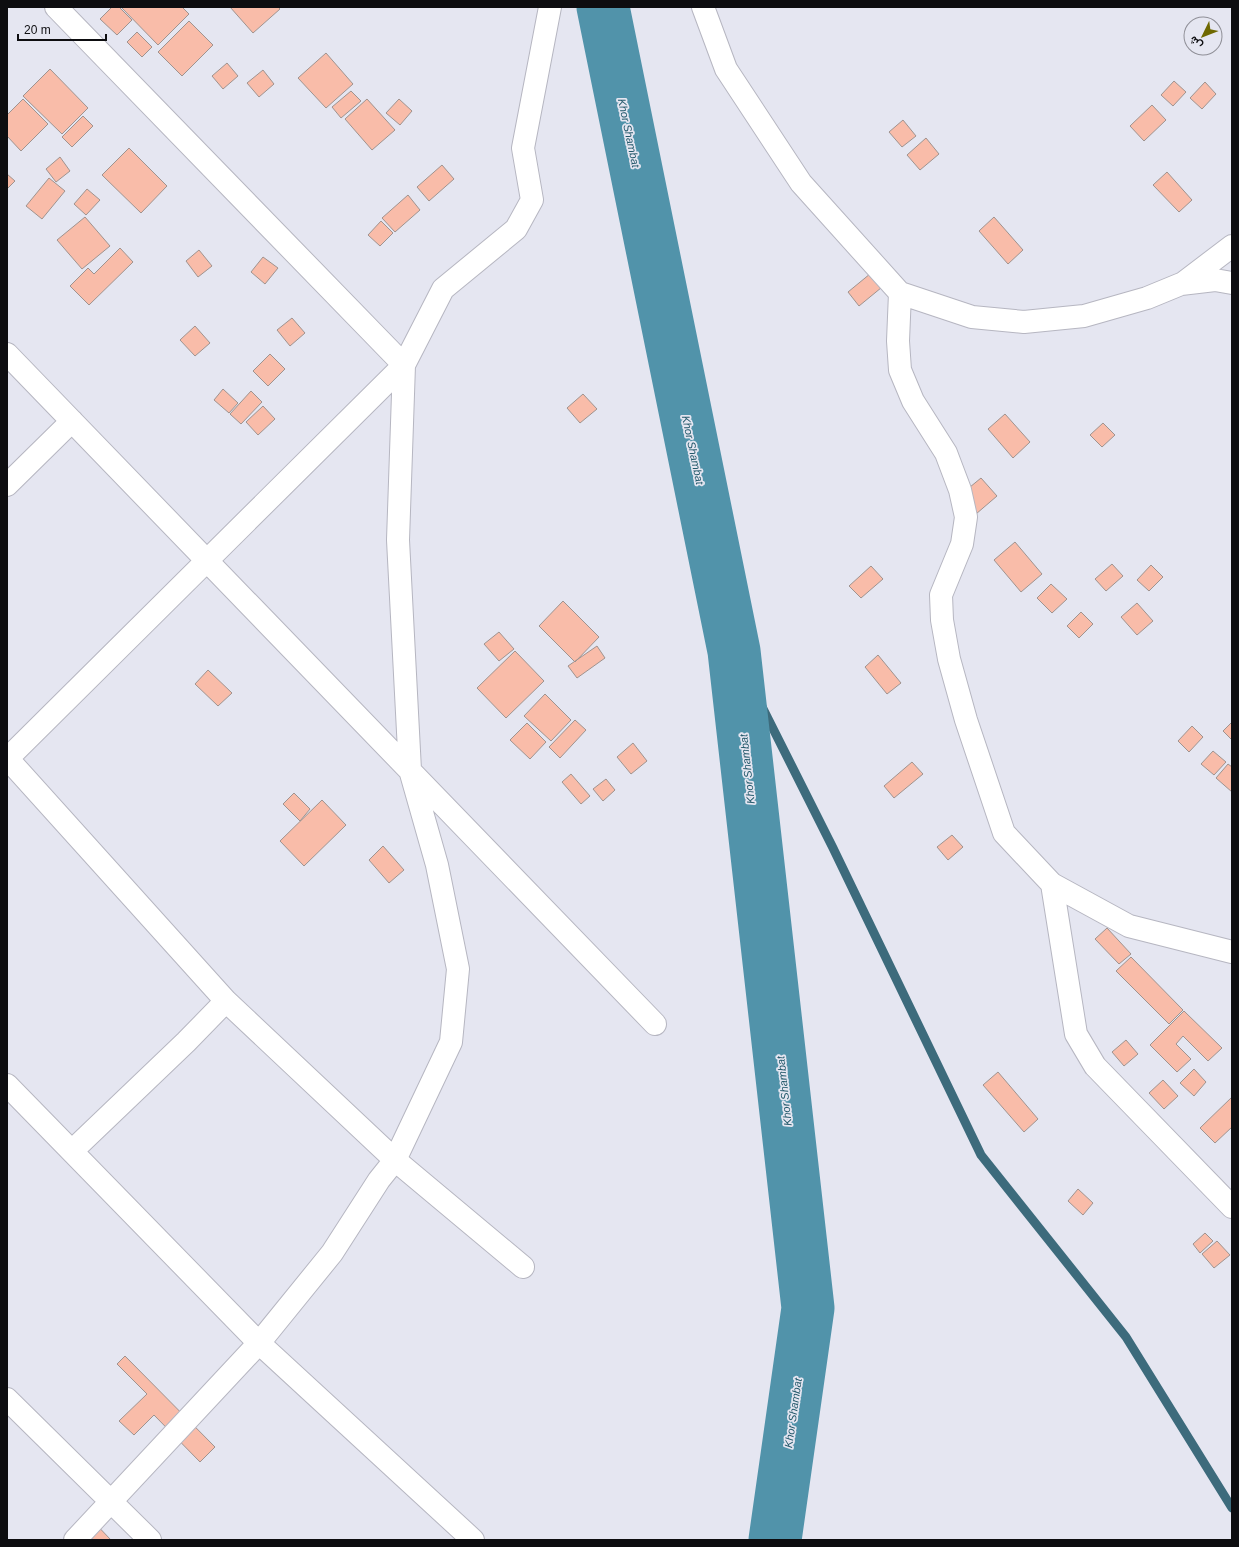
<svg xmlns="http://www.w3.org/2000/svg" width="1239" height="1547" font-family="Arial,Vazirmatn,sans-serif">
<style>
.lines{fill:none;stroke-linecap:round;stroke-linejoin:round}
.stream{stroke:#3d6b7c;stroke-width:9}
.river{stroke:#5193aa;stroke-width:53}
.building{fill:#f9bca9;stroke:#9f938f}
.minor-casing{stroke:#b6b6c1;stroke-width:24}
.minor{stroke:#fff;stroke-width:22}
.labels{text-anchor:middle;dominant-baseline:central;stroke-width:3.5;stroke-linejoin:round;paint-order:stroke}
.water-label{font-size:11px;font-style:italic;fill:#22586a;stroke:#e5e6f1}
</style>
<rect width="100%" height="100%" fill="#e5e6f1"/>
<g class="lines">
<!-- stream -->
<path class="stream" d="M734,651L833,848L981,1155L1126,1337L1232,1508"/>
<!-- river -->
<path class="river" d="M603,7L734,651L808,1308L775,1540"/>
</g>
<!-- building -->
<path class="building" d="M112,7H119L132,20L117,35L100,19Z
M121,7H182L189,14L158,45Z
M230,7H278L280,9L253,33Z
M189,21L213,45L182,76L158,52Z
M137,32L152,47L142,57L127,42Z
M326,53L353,84L326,108L298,78Z
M227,63L238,76L223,89L212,76Z
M50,69L88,108L62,134L23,96Z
M263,70L274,84L259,97L247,83Z
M1174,81L1186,92L1173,106L1161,95Z
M1205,82L1216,94L1202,109L1190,98Z
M351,91L361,101L341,118L332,107Z
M23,99L48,124L21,151L7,136V115Z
M367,99L395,130L372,150L345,119Z
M399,99L412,111L400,125L386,113Z
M1152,105L1166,120L1144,141L1130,126Z
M83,116L93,126L72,147L62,137Z
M903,120L916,136L902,147L889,132Z
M926,138L939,154L920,170L907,155Z
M129,148L167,186L141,213L102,175Z
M60,157L70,171L56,182L46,169Z
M442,165L454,179L429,201L417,187Z
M1167,172L1192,200L1179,212L1153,185Z
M7,174L15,181L7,189Z
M49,178L65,191L42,219L26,206Z
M87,189L100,200L86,215L74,204Z
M408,195L420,210L395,232L382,218Z
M85,217L110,246L82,269L57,240Z
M994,217L1023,250L1008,264L979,231Z
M381,221L393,233L380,246L368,235Z
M120,248L133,262L89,305L70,286L88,268L94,274Z
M199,250L212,266L198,277L186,261Z
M263,257L278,268L265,284L251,272Z
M876,269L887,283L859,306L848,292Z
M292,318L305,333L290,346L277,330Z
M195,326L210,343L195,356L180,340Z
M270,354L285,369L268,386L253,371Z
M223,389L238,403L229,413L214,400Z
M251,391L262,402L241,424L230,414Z
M583,394L597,409L580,423L567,408Z
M263,406L275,419L258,435L246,422Z
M1005,414L1030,442L1013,458L988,429Z
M1103,423L1115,435L1102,447L1090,435Z
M981,478L997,496L969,520L953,501Z
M1015,542L1042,574L1021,592L994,560Z
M1112,564L1123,576L1106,591L1095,579Z
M1151,565L1163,577L1149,591L1137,580Z
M871,566L883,579L861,598L849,586Z
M1051,584L1067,599L1052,613L1037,598Z
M563,601L599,637L575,662L539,626Z
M1137,603L1153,621L1137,635L1121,617Z
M1081,612L1093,624L1079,638L1067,626Z
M499,632L514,649L499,661L484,644Z
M597,646L605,658L577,678L568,666Z
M515,651L544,681L506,718L477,688Z
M878,655L901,683L887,694L865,667Z
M208,670L232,693L218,706L195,684Z
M545,694L571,720L551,741L524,716Z
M575,720L586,730L560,758L549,747Z
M1232,722V740L1223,731Z
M527,723L546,742L530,759L510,740Z
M1192,726L1203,737L1189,752L1178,741Z
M633,743L647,761L631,774L617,757Z
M1213,751L1226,762L1214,775L1201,764Z
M912,762L923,774L894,798L884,786Z
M1228,764L1232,767V792L1216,778Z
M571,774L590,796L581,804L562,782Z
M606,779L615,790L603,801L593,789Z
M294,793L310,809L300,821L283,804Z
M322,800L346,825L304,866L280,841Z
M952,835L963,847L948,860L937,847Z
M383,846L404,870L389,883L369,860Z
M1107,928L1131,954L1119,964L1095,939Z
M1131,957L1183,1010L1169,1024L1116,971Z
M1184,1011L1222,1048L1208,1061L1183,1036L1176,1044L1191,1059L1177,1072L1150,1045Z
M1126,1040L1138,1054L1124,1066L1112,1052Z
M1194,1069L1206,1082L1194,1096L1180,1083Z
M998,1072L1038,1119L1024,1132L983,1085Z
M1163,1080L1178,1096L1164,1109L1149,1093Z
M1232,1097V1127L1215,1143L1200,1128Z
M1078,1189L1093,1203L1083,1215L1068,1201Z
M1205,1233L1213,1241L1200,1253L1193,1244Z
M1217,1241L1230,1255L1214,1268L1202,1254Z
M125,1356L215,1447L200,1462L154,1415L134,1435L119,1421L147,1394L117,1364Z
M90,1518L111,1540H66Z"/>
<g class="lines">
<!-- minor casing -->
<g class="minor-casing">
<path id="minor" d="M703,7L726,69L801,183L900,293L972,317L1024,322L1084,316L1147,298L1181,284L1215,280L1232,283
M1182,284L1232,246
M900,293L898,341L900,370L913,401L946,453L960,490L966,517L962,544L941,595L942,620L949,659L966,720L1004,833L1052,884L1129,926L1232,952
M7,354L655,1024
M7,485L72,421
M7,758L226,1001L395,1160L523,1267
M7,759L404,365L56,7
M1052,884L1076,1034L1095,1066L1232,1207
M7,1085L259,1343L473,1540
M72,1151L186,1042L226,1001
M7,1399L150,1540
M75,1540L259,1343L332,1253L379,1180L395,1160L451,1042L458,969L437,865L410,770L398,540L404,365L443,289L516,229L532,200L523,148L550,7"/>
</g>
<!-- minor -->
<use href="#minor" class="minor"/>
</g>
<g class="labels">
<!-- water labels -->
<g class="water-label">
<text transform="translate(629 133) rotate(78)">Khor Shambat</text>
<text transform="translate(693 450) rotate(78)">Khor Shambat</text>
<text transform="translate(747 769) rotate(-96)">Khor Shambat</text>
<text transform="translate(784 1091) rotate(-96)">Khor Shambat</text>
<text transform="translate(793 1413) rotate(-82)">Khor Shambat</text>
</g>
</g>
<!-- border -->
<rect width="1239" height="1547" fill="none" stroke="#0d0d10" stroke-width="16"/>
<!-- north arrow -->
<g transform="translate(1203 36) rotate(227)"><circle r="19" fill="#e5e6f1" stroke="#8f8f97"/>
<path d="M0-3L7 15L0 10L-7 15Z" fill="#6e6800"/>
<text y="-6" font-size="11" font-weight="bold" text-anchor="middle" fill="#0d0d10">ش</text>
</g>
<!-- scale -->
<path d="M18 34v6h88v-6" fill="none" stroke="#0d0d10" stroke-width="2"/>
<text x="24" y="34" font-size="12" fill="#0d0d10" stroke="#e5e6f1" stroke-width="3" paint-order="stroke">20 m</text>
</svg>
